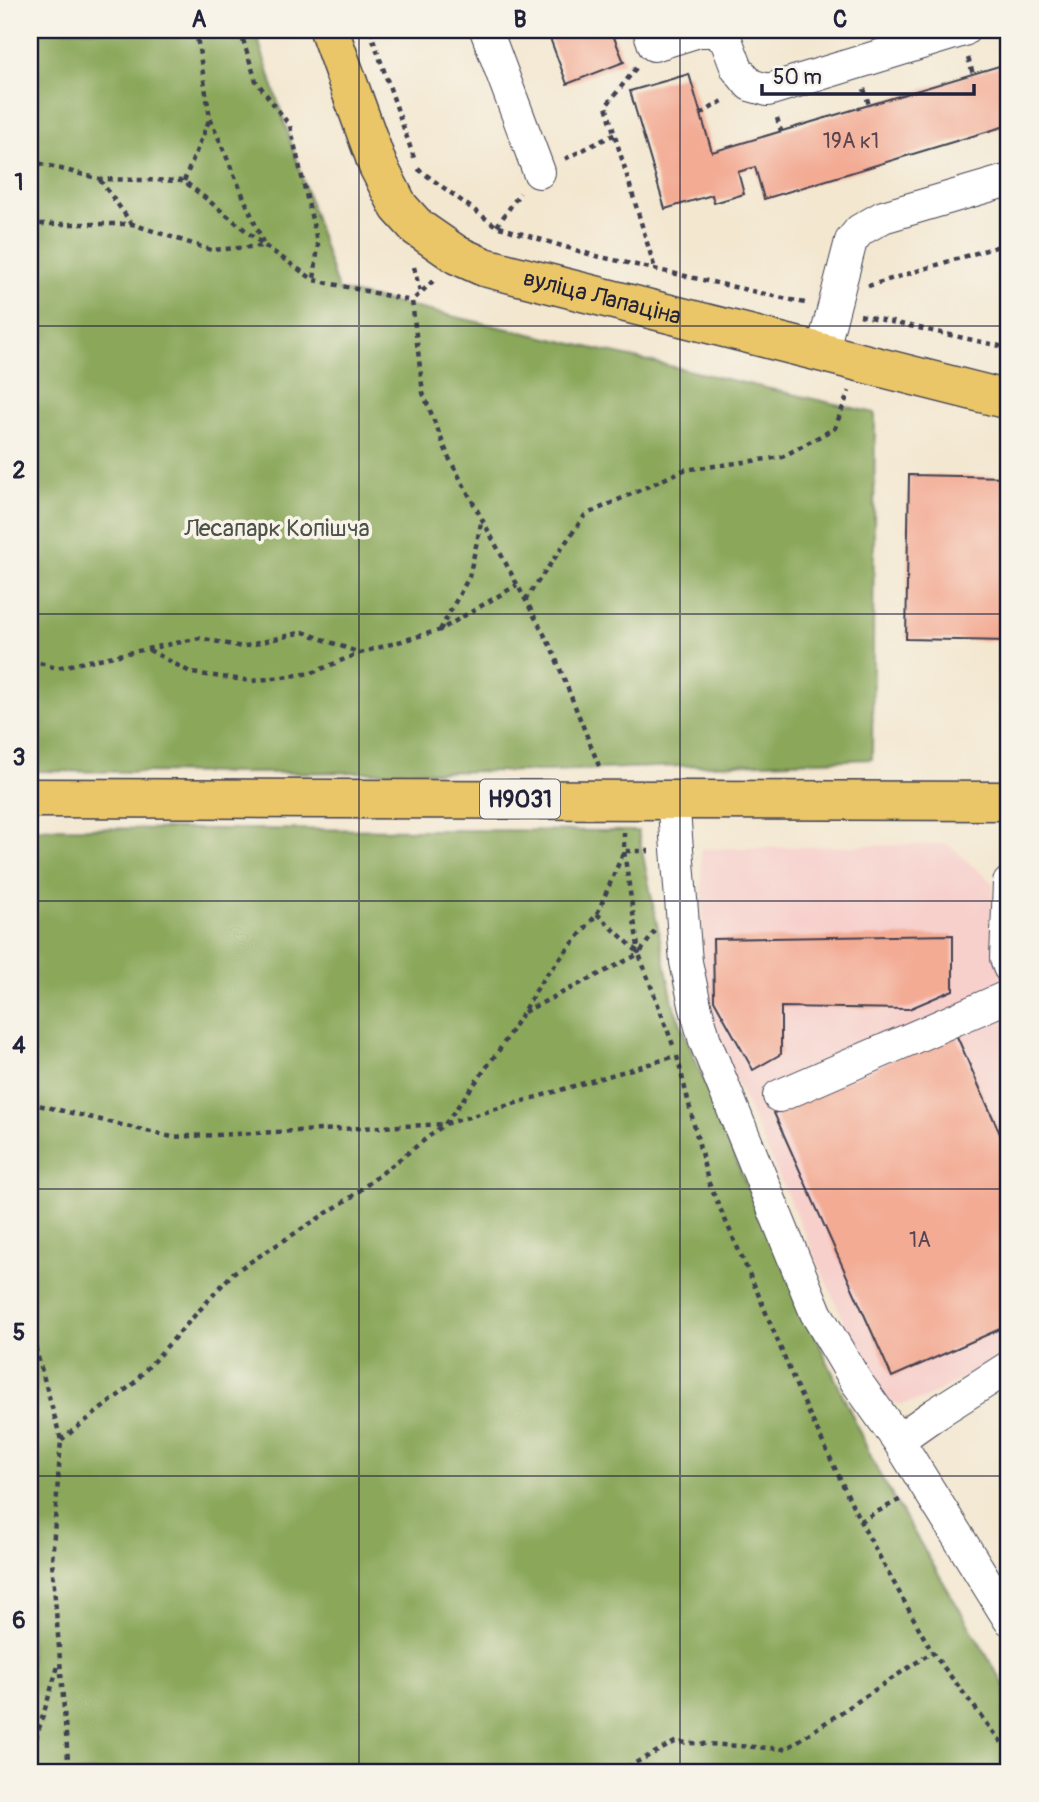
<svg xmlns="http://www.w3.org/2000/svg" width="1039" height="1802" font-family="Pangolin,sans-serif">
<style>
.built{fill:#f7d0cc}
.forest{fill:#8aa75a;stroke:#56644a;stroke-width:2}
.building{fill:#f3ab94}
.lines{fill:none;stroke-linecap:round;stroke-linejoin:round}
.minor-casing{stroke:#414051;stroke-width:34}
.major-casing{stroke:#414051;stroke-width:41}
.path{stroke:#414051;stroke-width:4.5;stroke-dasharray:5 5;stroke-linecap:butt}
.minor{stroke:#fff;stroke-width:32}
.major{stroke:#eac669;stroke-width:38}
.grid{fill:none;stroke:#22223b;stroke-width:2;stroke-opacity:0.55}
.labels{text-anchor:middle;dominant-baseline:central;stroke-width:7;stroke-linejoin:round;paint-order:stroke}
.number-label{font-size:21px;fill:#564451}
.shield{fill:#f7f3e8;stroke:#62616f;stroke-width:2}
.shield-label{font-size:23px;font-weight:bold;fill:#22223b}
.street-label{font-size:24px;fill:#22223b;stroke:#f7f3e8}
.park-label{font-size:24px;fill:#4c5248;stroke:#f7f3e8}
.neatline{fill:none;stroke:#22223b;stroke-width:2.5}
.grid-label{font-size:23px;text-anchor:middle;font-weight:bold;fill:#22223b}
</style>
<rect width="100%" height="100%" fill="#f7f3e8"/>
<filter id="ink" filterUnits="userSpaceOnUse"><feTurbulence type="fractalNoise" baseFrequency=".0143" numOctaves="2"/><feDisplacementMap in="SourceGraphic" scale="14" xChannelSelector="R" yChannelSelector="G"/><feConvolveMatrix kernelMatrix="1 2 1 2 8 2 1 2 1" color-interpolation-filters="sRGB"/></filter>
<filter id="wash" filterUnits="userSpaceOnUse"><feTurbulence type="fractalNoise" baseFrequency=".00686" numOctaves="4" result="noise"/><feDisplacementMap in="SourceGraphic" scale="28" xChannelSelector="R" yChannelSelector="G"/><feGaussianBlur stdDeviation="1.57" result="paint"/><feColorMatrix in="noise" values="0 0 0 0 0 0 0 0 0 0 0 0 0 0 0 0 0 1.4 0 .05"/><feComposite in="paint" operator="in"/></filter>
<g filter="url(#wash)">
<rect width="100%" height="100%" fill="#f3e7d0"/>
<!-- built -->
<path class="built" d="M947,844L993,883L992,926L1009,927V1353L924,1399L900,1405L878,1397L704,1010L701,849Z"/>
<!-- forest -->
<path class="forest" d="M30,30H255L338,290L875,413L872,759L547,771L241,773L30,771Z
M30,828L638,831L674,1007L743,1177L877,1470L1009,1693V1772H30Z"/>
<g id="blocks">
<!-- building -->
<path class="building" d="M547,30H611L624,62L567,84Z
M1009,63V125L764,199L755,167L738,172L744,194L714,203L712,195L665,209L630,91L689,74L712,152Z
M909,475L1009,477V641L906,639Z
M953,935V990L909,1009L781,1007V1054L753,1070L714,1000L713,939Z
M955,1032L1009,1154V1325L892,1377L774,1113Z"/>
</g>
</g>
<g filter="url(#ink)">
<use href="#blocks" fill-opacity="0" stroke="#414051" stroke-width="2"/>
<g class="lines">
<!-- minor casing -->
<g class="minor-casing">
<path id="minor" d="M486,30L539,172
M649,30L654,45L699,31H714L726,40L737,69L750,85L768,90L964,30
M822,353L851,241L860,230L883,217L1009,180
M673,799L686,962L695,1005L705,1041L816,1313L856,1381L898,1440L1009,1619
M1009,883L1006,958L1009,967
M779,1096L1009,996
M898,1440L935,1414L1009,1367"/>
</g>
<!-- major casing -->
<g class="major-casing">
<g id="major">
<path id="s1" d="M329,30L378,166L399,207L418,228L457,255L484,267L1009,400"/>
<path d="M30,798L1009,801"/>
</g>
</g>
<!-- path -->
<path class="path" d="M196,30L210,118L264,245
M240,30L256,81L290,126L318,245L314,280
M370,30L415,161
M968,58L973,74
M636,68L606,106L655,269
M864,89L869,105
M701,114L724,100
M777,118L781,131
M565,159L615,134
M30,161L100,179L184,181L265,246L314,280L412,301
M418,169L496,226L592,255L805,303
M100,180L132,224
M184,181L210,118
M30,224H132L211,250L264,246
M497,226L520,193
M414,267L420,292
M433,281L412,301L423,393L449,458L552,649L599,766
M868,286L1009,243
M860,315L1009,348
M525,600L585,515L684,470L782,457L835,428L849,391
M440,630L469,577L482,519
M149,650L192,673L252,681L312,673L359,653
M30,660L56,668L200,638L242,647L303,632L360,653L440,630L517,585
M624,832V851L639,954
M597,914L639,953
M655,931L639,954L673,1045
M524,1012L639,954
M677,1056L708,1181L759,1296L798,1390L860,1521L932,1652
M30,1103L172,1137L445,1124L676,1056
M30,1328L61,1440L52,1561L69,1772
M61,1440L133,1384L233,1273L350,1198L445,1124L502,1046L543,979L597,914L624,851H649
M860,1521L903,1498
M30,1758L59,1663
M618,1772L675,1742L786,1749L932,1652L1009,1752"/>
<!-- minor -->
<use href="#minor" class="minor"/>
<!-- major -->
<use href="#major" class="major"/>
</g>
</g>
<!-- grid -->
<path class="grid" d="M359,30V1772M680,30V1772M30,326H1009M30,614H1009M30,901H1009M30,1189H1009M30,1476H1009"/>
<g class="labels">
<!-- number labels -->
<g class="number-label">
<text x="851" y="141">19А к1</text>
<text x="920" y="1240">1А</text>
</g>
<!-- shield labels -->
<rect class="shield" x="480" y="779.5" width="80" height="39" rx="5"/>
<g class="shield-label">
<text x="520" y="799">Н9031</text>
</g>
<!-- street labels -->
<g class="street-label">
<text stroke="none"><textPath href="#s1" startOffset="418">вуліца Лапаціна</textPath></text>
</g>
<!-- park labels -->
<g class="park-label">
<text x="277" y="528">Лесапарк Копішча</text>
</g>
</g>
<!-- margin -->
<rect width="1039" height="1802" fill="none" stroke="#f7f3e8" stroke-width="77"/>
<!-- scale -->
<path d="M762 84v10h212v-10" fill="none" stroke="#22223b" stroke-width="3.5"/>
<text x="773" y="84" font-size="21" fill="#22223b" stroke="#f7f3e8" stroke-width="5" paint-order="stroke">50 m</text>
<rect x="38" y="38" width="962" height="1726" class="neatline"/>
<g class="grid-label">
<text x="199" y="27">A</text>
<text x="520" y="27">B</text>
<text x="840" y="27">C</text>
<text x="19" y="190">1</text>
<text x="19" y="478">2</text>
<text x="19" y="765">3</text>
<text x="19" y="1053">4</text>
<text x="19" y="1340">5</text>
<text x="19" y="1628">6</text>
</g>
</svg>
